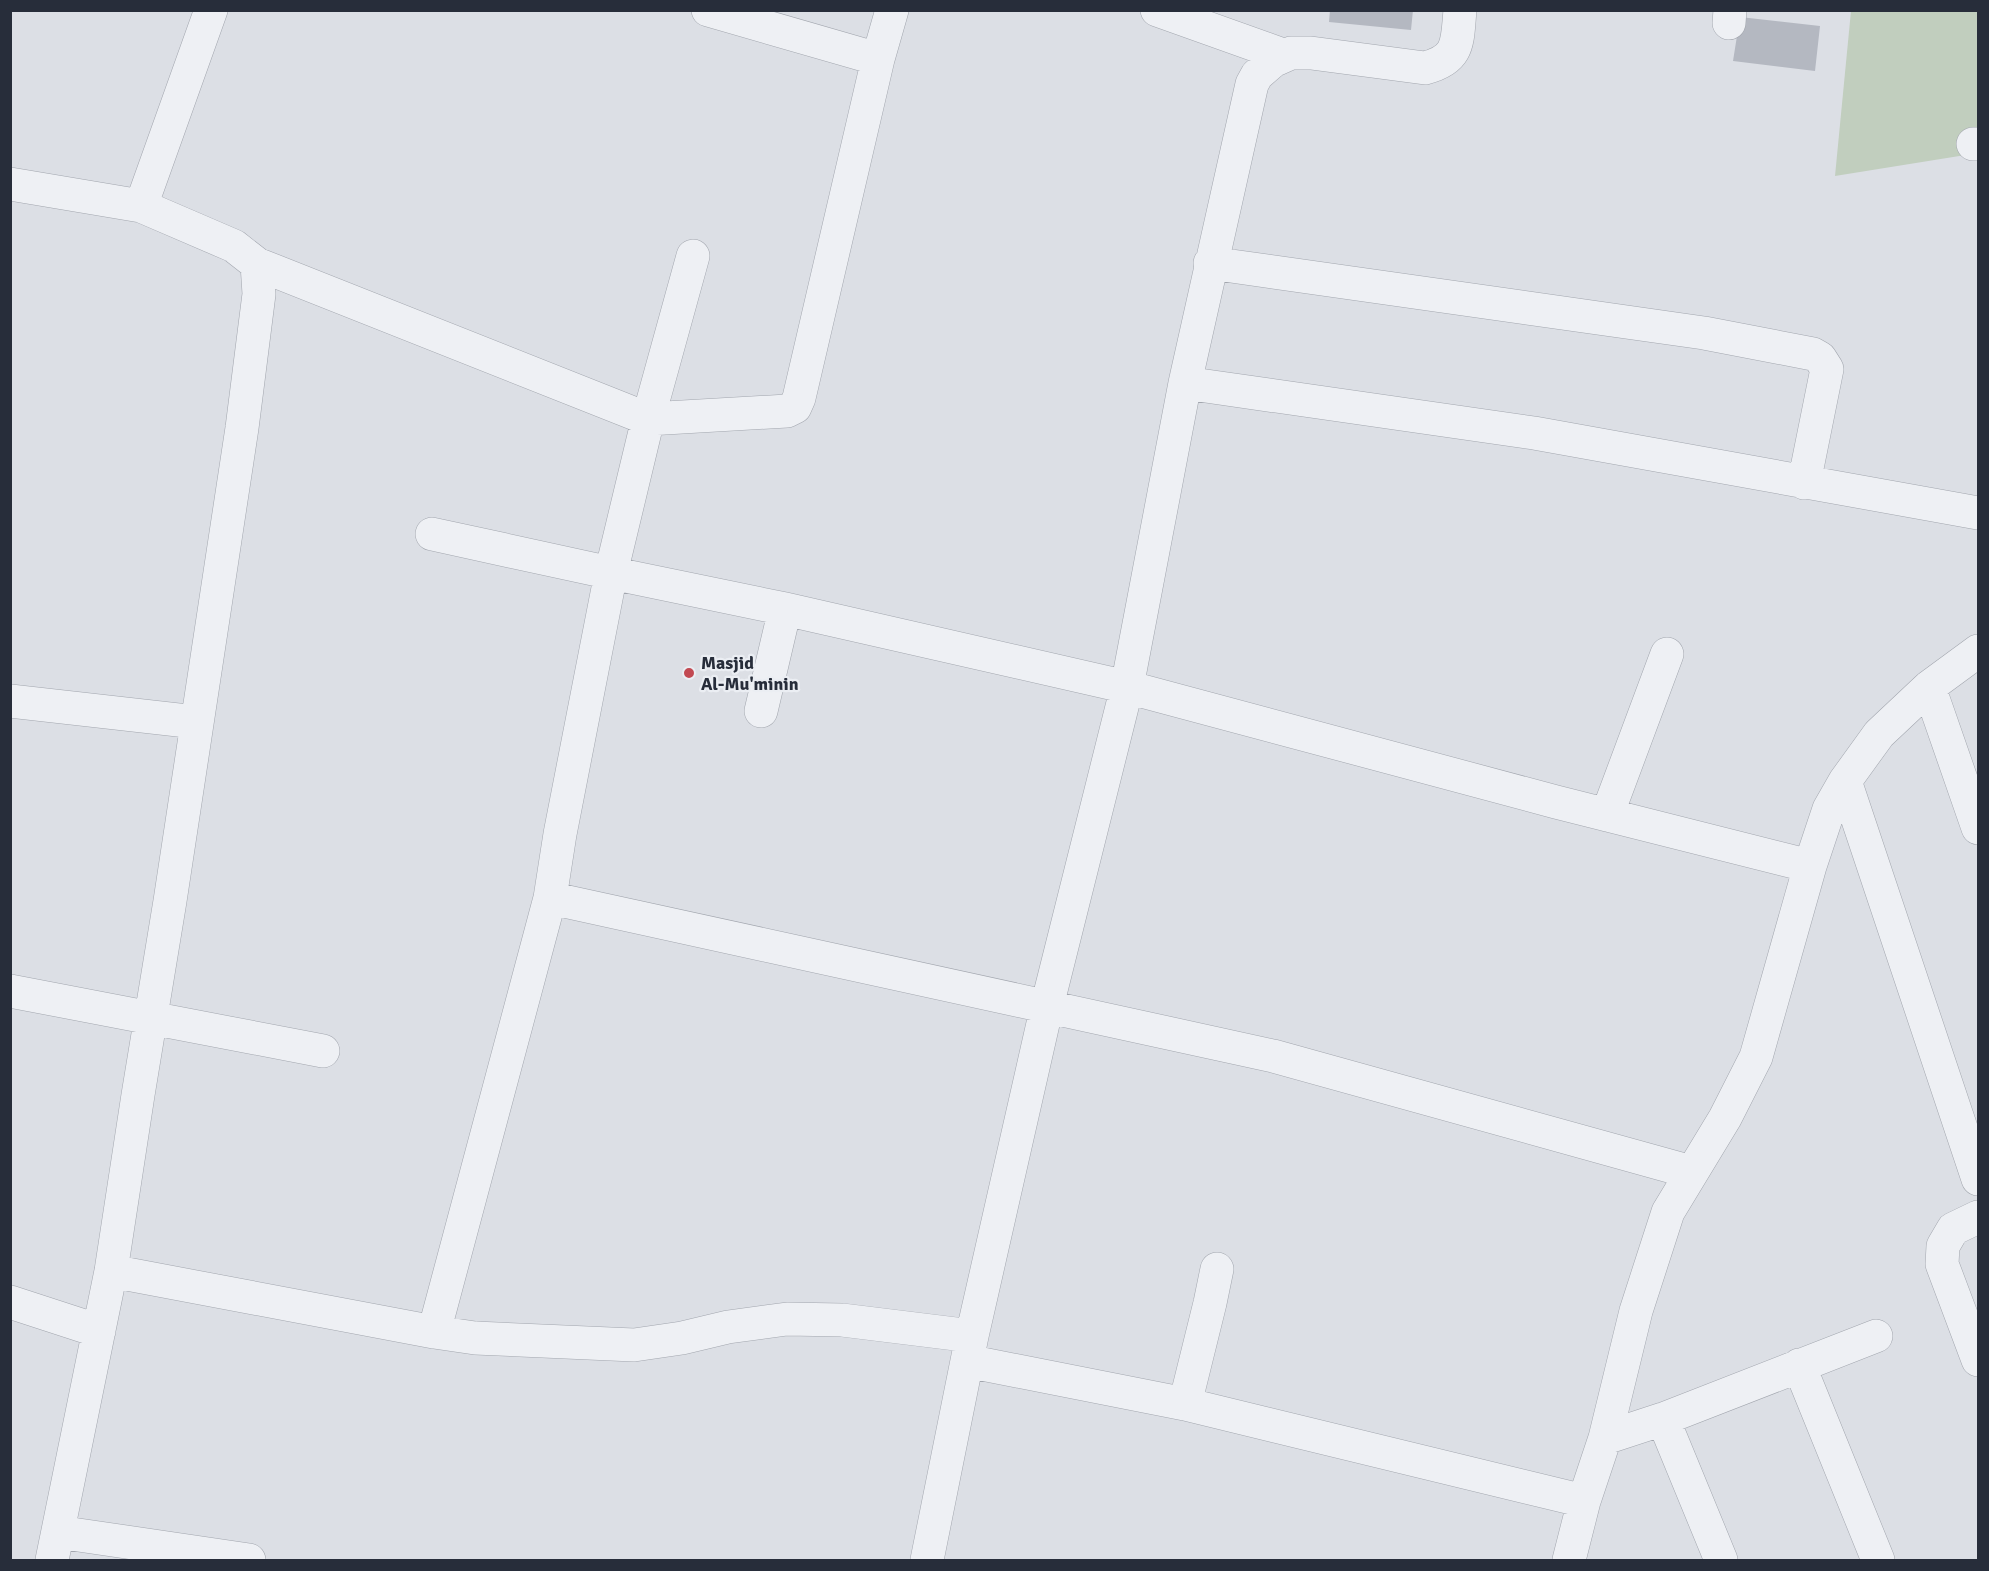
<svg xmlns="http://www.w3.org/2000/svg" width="1989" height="1571" font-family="Signika,sans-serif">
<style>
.green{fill:#c1cebe}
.building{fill:#b4b8c1}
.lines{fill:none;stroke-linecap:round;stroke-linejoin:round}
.street-casing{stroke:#a2a6ae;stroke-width:34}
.street{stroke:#eef0f4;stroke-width:33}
.poi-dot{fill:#c24952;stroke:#ebeef3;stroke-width:2}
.labels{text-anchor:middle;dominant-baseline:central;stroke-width:4.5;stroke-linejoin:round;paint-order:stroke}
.poi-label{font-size:18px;font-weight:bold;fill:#272d3a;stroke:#ebeef3;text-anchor:start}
</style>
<rect width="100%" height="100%" fill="#dcdfe5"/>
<!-- green -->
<path class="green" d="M1851,11H1978V153L1835,176Z"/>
<!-- building -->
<path class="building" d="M1330,10H1413L1411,30L1329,22Z
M1740,17L1820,26L1815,71L1733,61Z"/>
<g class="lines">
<!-- street casing -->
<g class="street-casing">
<path id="street" d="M708,10L878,59L892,10
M1157,10L1283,55
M1729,23L1730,10
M1973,144H1978
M10,184L141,206
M1210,263L1704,333L1813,354L1820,358L1827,369L1804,483
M257,264L648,419L787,411L795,407L799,398L878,59
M1185,383L1534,433L1978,513
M432,534L611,573L785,609L1127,687L1556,802L1810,866
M1929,687L1978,828
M10,701L196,722
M761,711L785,609
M1845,781L1978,1179
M1607,815L1667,654
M550,898L1273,1056L1691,1172
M10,991L323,1051
M1978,1217L1953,1229L1943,1246L1942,1264L1978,1360
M111,1271L434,1332L475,1338L634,1345L682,1338L728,1327L787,1319L842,1320L972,1336
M10,1302L99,1331
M434,1332L550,898L560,834L611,573L648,419L693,256
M967,1361L1185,1404L1584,1501
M1799,1365L1878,1560
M1185,1404L1210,1303L1217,1269
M1663,1419L1721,1560
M1605,1438L1663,1419L1876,1336
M58,1532L249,1560
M52,1560L111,1271L138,1095L170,901L242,428L259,294L257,264L234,246L141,206L211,10
M927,1560L972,1336L1047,1006L1127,687L1185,383L1252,84L1257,75L1273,61L1291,53H1311L1425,68C1460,59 1457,42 1460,10
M1569,1560L1584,1501L1605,1438L1636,1311L1668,1212L1725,1118L1756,1057L1810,866L1829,809L1845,781L1879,734L1929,687L1978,651"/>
</g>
<!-- street -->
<use href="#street" class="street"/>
</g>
<!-- markers -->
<circle class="poi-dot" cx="689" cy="673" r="6"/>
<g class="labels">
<!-- poi labels -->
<g class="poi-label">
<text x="701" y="663">Masjid<tspan x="701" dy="21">Al-Mu'minin</tspan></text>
</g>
</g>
<!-- border -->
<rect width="1989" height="1571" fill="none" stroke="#272d3a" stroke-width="24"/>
</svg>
